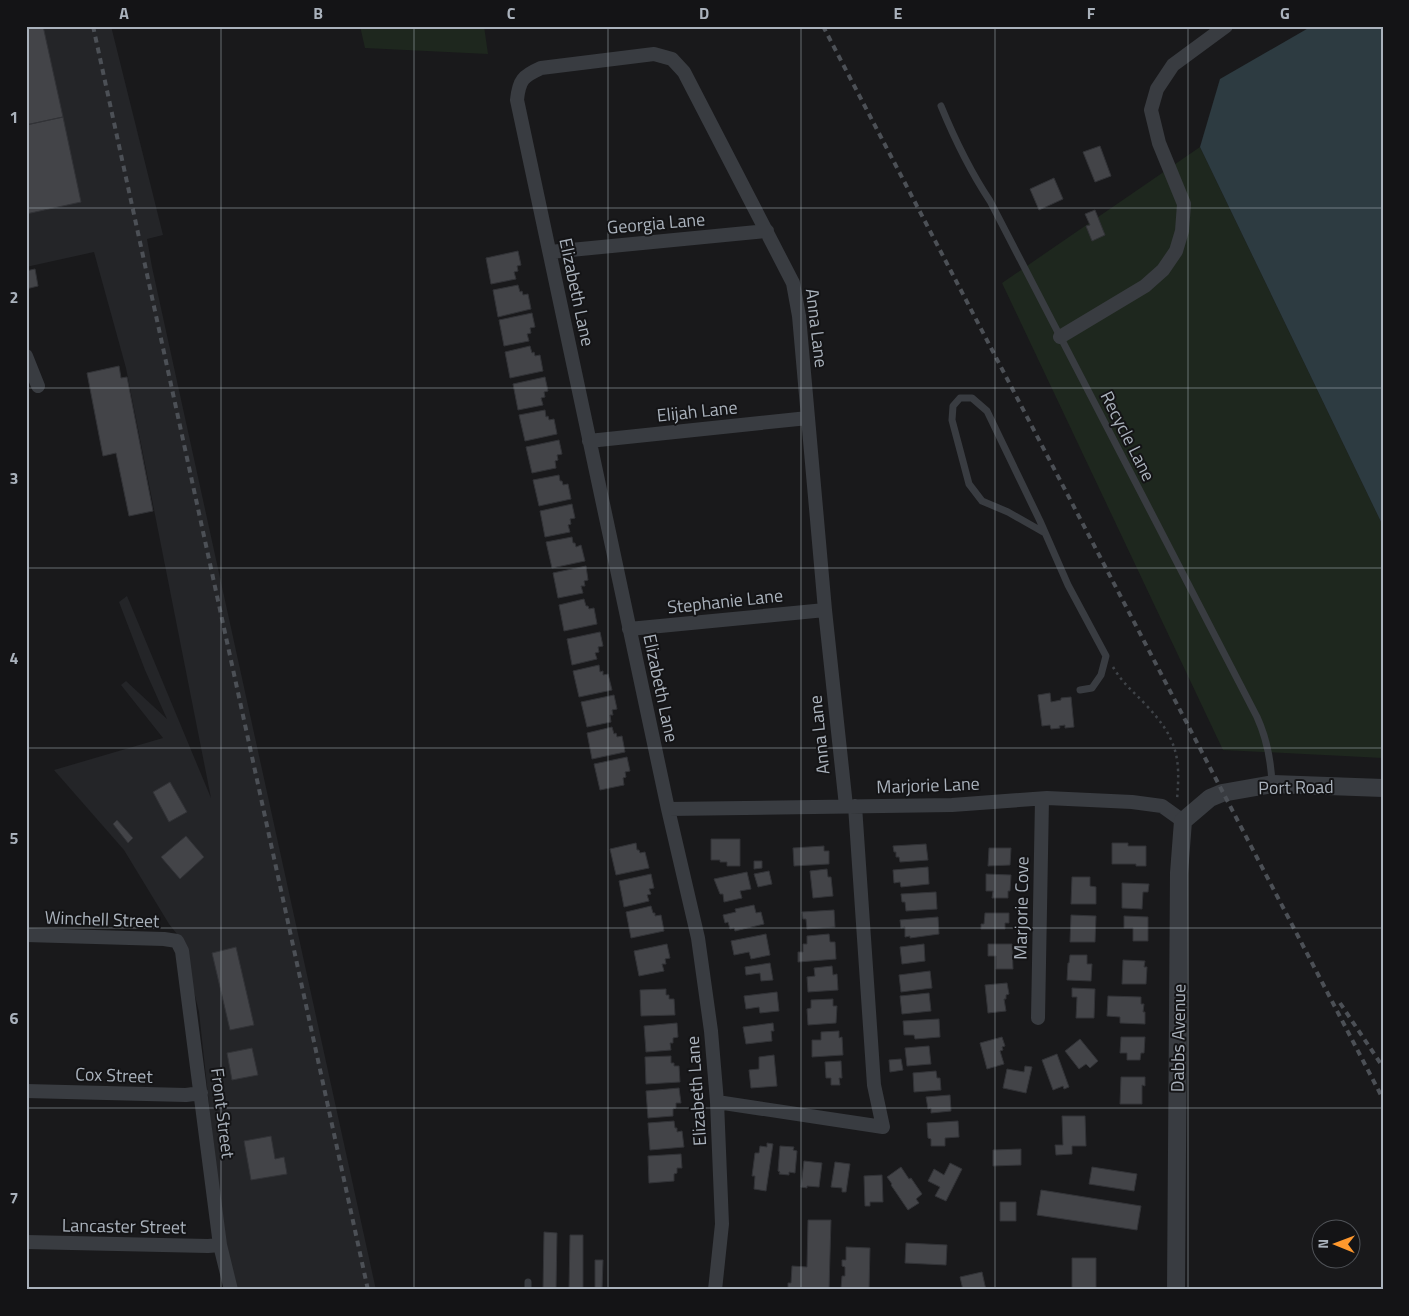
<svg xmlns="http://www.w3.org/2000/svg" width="1409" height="1316" font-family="'Titillium Web',sans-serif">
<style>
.built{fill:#242528}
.green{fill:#1e271e}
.water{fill:#2d3b41}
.building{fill:#434448;stroke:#323337}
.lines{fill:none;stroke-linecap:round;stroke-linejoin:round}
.path{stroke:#3f4348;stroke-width:2.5;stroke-dasharray:2.5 4;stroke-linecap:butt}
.service{stroke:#393c41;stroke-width:7}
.minor{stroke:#393c41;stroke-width:14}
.tertiary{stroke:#393c41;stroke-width:18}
.rail{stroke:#4c5056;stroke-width:4;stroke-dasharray:6 5;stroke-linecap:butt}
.grid{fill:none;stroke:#aab2bc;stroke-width:1;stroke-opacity:0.55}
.labels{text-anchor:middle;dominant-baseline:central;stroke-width:4;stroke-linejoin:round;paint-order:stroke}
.street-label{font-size:18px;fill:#aab2bc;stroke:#141416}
.neatline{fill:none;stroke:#aab2bc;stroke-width:2}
.grid-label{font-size:16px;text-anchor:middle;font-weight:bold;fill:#aab2bc}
</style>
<rect width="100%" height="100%" fill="#19191b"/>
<!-- built -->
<path class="built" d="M26,26H111L163,235L147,239L152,267L376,1290H234L221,1215L199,1012L181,939L169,924L124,850L54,770L163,738L121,685L126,681L167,719L145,670L119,602L127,596L211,798L126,368L94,252L26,267Z"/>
<!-- green -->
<path class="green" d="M360,26H484L488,54L365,48Z
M1200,147L1383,526V758L1223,750L1002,283Z"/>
<!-- water -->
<path class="water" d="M1312,26H1383V526L1200,147L1220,79Z"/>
<!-- building -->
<path class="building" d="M26,26H43L63,117L26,125Z
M63,117L81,202L26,214V125Z
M1100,146L1111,176L1095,182L1083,152Z
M1054,178L1063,199L1039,210L1030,189Z
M1095,210L1105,235L1092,241L1086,226L1090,225L1085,214Z
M518,251L521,265L517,266L518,271L514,272L516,279L491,284L486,258Z
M35,269L38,286L26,289V271Z
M518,285L520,292L522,291L523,295L528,294L531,309L498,317L493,290Z
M532,313L535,327L530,328L531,333L527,334L529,341L504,346L499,320Z
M530,346L532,353L534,352L535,356L540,355L543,371L510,378L505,352Z
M119,366L121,378L127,377L153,511L129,516L116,453L103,456L87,373Z
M545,377L548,391L544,392L545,397L541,398L543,405L518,410L513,384Z
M545,410L546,417L548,416L549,420L554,419L557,434L525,441L519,415Z
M559,440L562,454L557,455L558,460L555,461L556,468L532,473L526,447Z
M559,475L560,481H562L563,485L568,484L571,499L539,506L533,480Z
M572,504L575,518L570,519L571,524L568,525L570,532L545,537L540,511Z
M572,537L573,543H575L576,547L581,545L585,561L552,568L546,542Z
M586,566L588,580L584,581L585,586H581L583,593L558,598L553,573Z
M584,599L586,606H588L589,609L594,608L597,624L564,631L559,605Z
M600,632L603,646L598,647L599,652L595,653L597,659L572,665L567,639Z
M599,665L600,672L603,671V675L608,674L612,690L579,697L573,671Z
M1050,693L1051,702L1061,700V698L1071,697L1074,727L1065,728V725L1059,726L1060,728L1051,729L1050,725L1042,726L1038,695Z
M614,695L617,709L612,710L613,715H610L611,722L587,727L581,702Z
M612,727L614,734L616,733L617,737L622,736L625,752L592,759L587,733Z
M627,757L630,771L625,772L626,777L623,778L624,785L600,790L594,764Z
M170,782L187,812L169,822L153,792Z
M117,820L133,838L128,843L113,824Z
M186,836L204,857L180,879L161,857Z
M711,839H740V866H727V862H720V860H711Z
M636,843L637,850H639L640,853L645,852L649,868L616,875L610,849Z
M1112,843H1128V846H1146V866H1136V864H1112Z
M926,844L928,860L900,862L899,857H896V852H894L893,846Z
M824,846V851H829V864L794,866L793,848Z
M989,848H1011L1010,865L988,866Z
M754,861H762V868L754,869Z
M928,867L929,884L901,887L900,882L894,883L893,870Z
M827,869L828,877H831L833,896L813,898L810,871Z
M769,871L772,884L758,887L754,874Z
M747,872L751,889L740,891L742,898L724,902L723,894H720L714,879Z
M651,874L654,888L649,889L651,894L647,895L649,901L624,907L619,881Z
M986,874L1011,875L1010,891H1008V898H992L993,891H986Z
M1072,877H1090V886L1096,887V904H1071Z
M1122,883L1149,884L1148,892H1143L1142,909L1122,908Z
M936,892L937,909L906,911L905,902H902L901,894Z
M754,905L756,913L761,912L764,924L735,931L734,928L730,929L728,922L725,923L723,915L736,912L735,909Z
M651,906L653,913H655V916L661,915L664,931L631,938L626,912Z
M834,910L835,927L807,929L806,919H803L802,912Z
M985,913H1009V923H1005V929H981V924H984Z
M1071,915L1096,916L1095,942H1070Z
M1124,916L1148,917V941H1133V928H1124Z
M938,917L939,934L910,938V936L905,937V927L901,928L900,920Z
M766,934L770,955L751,959L749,952L734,955L731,941Z
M829,934L830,942H835L836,959L798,962V952H803V944H807V936Z
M667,944L670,958L665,959L666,964H662L664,971L639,976L634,951Z
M924,944L925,961L902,964L900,947Z
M988,944H1012L1013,969H996V956H988Z
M236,947L254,1025L230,1030L212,953Z
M1070,955H1087V964H1092L1091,981L1067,980L1068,963H1069Z
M1123,960L1145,961L1144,967H1147L1146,984H1122Z
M770,963L773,980L761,981L760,973L746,975L745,967Z
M832,966L833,975L837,974L838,990L808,992L807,977L815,976L814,968Z
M930,971L932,988L901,992L899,975Z
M1007,983L1009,994L1006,995V999H1004L1006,1011L988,1013L985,985Z
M1072,988L1095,989L1094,1018H1076L1077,997H1072Z
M666,989V995H669V999H674L675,1015L641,1016L640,990Z
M777,992L779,1011L760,1013L759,1007L746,1009L744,996Z
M929,993L931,1011L902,1014L900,996Z
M1108,996L1141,997V1004H1144L1143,1012H1145V1024L1120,1023V1017L1107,1016Z
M833,999V1006H837L836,1023L808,1025L807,1009L811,1008V1000Z
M939,1019L940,1037L915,1039L914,1035H904L903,1021Z
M677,1023L678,1037L673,1038V1043H670L671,1050L646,1052L644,1026Z
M773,1023L774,1031H771L772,1041L746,1044L743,1027Z
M839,1031V1038L842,1037L843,1055L812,1057V1040H821V1032Z
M1002,1037L1005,1046L1002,1047L1003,1050L1000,1051L1004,1064L987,1069L980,1043Z
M1121,1037H1145L1144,1053H1141L1140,1060H1127V1053H1120Z
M1080,1039L1098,1061L1090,1068L1086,1064L1079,1069L1065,1051Z
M929,1046L931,1064L907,1066L905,1048Z
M252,1048L258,1075L232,1080L227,1053Z
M1057,1054L1069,1087L1064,1089L1063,1086L1053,1090L1042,1060Z
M774,1055L777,1086L751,1088L749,1070L759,1069V1057Z
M671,1056V1063H674V1066H679L680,1082L646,1084L645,1057Z
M901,1059L903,1070L890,1072L889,1060Z
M841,1061L842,1078H839L840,1085H831V1078H826L825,1062Z
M1025,1066L1032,1067L1026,1093L1003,1088L1007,1069L1024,1072Z
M936,1071L937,1078H940L941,1090L914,1092L913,1073Z
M1121,1077H1145V1086L1142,1085V1104H1120Z
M679,1088L681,1103H676V1108L673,1109V1116L648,1118L646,1091Z
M950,1095L951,1111L931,1113V1108L928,1109L926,1097Z
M1062,1116H1085L1086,1146H1072V1154L1056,1155L1055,1145H1063Z
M674,1121L675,1128H677V1132L682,1131L684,1147L650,1150L648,1123Z
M958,1121L959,1137L945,1138V1146H931V1139L928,1138L927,1123Z
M271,1136L275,1159L284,1157L287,1174L251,1180L244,1141Z
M767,1143L773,1144L766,1191L754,1189L755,1176H752L755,1153H759L760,1146L767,1147Z
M780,1146L794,1147L793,1150L797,1151L795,1173L789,1172V1175L779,1174L780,1172L778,1171Z
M1021,1149V1165L993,1166V1150Z
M681,1154L682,1168H677V1173L674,1174V1181L649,1183L648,1156Z
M804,1161L822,1163L819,1187L807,1186V1188L801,1187Z
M835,1162L850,1164L846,1192H842V1188L831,1187Z
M950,1163L962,1169L946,1201L935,1196L940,1187L928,1181L934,1169L944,1175Z
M901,1167L909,1179L911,1178L922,1194L916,1199L919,1203L908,1210L891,1185L892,1184L887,1177Z
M1092,1167L1137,1174L1134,1191L1089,1184Z
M882,1175L883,1202H870V1206H865L864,1176Z
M1041,1190L1141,1206L1137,1230L1037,1215Z
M1000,1202H1016V1221H1000Z
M808,1220H831L829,1290H788V1283H791L792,1266L807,1267Z
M544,1232L557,1233L556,1290H543Z
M570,1235H583V1290H569Z
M906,1243L947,1245L946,1265L905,1263Z
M846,1247L870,1248L869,1290L841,1288L842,1276H845V1267L842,1266V1260H846Z
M1072,1258H1096V1290H1072Z
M595,1260H603L602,1290H595Z
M982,1272L986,1290H963L960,1277Z"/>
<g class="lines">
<!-- path -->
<path class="path" d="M1113,667C1123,684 1133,691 1146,705C1176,737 1181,756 1177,799"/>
<!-- service -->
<path class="service" d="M941,106C955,140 970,171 990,201L1257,717C1267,739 1271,760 1272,784
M1045,533L1008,512L982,501L969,484L952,420L953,406L960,398H972L987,411L1040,521L1068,585L1106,656L1101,675L1092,688L1080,690
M528,1290V1282"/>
<!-- minor -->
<path class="minor" d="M550,252L767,231
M1060,337L1145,286L1163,270L1176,251L1182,231L1184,204L1159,143L1151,110L1157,89L1173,65L1226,26
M26,356L38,386
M589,441L808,418
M629,629L825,610
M668,809L952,805L1047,798L1132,802L1162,806L1183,821
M26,935L164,939L177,941L182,951L220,1245L231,1290
M1038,1018L1042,799
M26,1091L186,1095L201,1093
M717,1102L883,1127L874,1085L855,806
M26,1242L208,1246L220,1245
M715,1290L722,1224L717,1102L711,1031L698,938L668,809L517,100C519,80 523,76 541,68L654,54L672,59L684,72L793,283L799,316L825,610L846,806"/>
<!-- tertiary -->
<path class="tertiary" d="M1176,1290L1179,873L1183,821L1210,798L1222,793L1273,784L1383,788"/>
<!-- rail -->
<path class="rail" d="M93,26L368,1290
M823,26L1383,1099
M1340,1003L1383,1067"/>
</g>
<!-- grid -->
<path class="grid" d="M221,26V1290M414,26V1290M608,26V1290M801,26V1290M995,26V1290M1188,26V1290M26,208H1383M26,388H1383M26,568H1383M26,748H1383M26,928H1383M26,1108H1383"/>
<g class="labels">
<!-- street labels -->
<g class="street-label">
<text transform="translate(656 223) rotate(-5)">Georgia Lane</text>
<text transform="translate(577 292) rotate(78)">Elizabeth Lane</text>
<text transform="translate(817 328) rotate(83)">Anna Lane</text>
<text transform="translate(697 411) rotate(-6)">Elijah Lane</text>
<text transform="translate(1128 436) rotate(63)">Recycle Lane</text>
<text transform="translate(725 601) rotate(-6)">Stephanie Lane</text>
<text transform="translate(661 688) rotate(78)">Elizabeth Lane</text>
<text transform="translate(819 735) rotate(-96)">Anna Lane</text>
<text transform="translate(928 785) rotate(-2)">Marjorie Lane</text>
<text transform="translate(1296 787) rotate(-1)">Port Road</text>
<text transform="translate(1021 908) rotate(-89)">Marjorie Cove</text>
<text transform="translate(102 919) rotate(2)">Winchell Street</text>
<text transform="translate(1178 1038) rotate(-89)">Dabbs Avenue</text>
<text transform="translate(114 1075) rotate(2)">Cox Street</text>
<text transform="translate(696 1091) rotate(-94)">Elizabeth Lane</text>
<text transform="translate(223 1113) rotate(83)">Front Street</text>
<text transform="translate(124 1226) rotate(1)">Lancaster Street</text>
</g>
</g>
<!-- border -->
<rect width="1409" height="1316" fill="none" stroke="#141416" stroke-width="55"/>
<!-- north arrow -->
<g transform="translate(1336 1244) rotate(271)"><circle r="24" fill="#141416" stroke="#505358"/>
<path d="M0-4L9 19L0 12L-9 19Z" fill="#ff982d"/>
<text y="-8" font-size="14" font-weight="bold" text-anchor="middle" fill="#aab2bc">N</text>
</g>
<rect x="28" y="28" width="1354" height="1260" class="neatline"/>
<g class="grid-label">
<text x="124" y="19">A</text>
<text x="318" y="19">B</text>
<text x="511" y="19">C</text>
<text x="704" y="19">D</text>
<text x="898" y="19">E</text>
<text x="1091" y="19">F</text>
<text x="1285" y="19">G</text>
<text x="14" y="123">1</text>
<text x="14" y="303">2</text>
<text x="14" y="484">3</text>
<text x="14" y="664">4</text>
<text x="14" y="844">5</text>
<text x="14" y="1024">6</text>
<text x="14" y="1204">7</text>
</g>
</svg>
